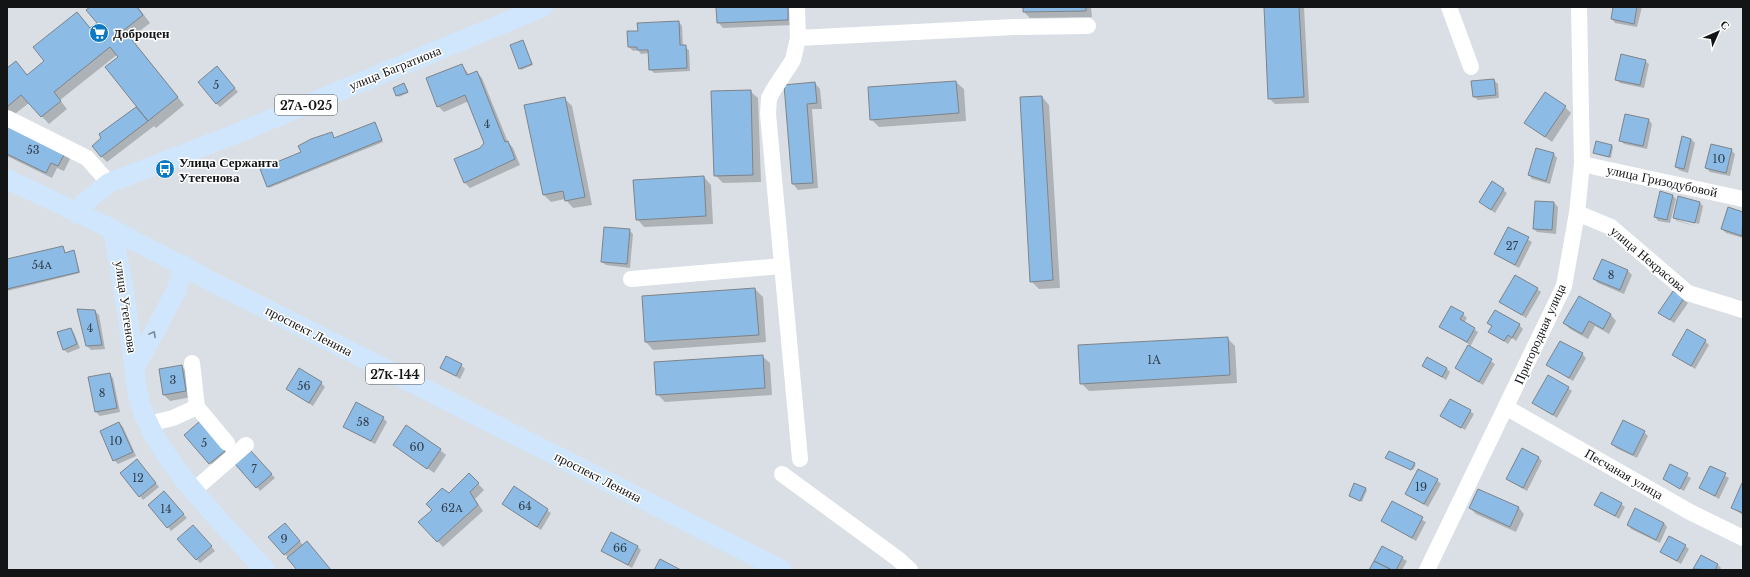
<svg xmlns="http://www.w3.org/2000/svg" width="1750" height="577" font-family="'Libre Baskerville',serif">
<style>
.shadow{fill:#0003}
.building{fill:#8cbbe6;stroke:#7e8489}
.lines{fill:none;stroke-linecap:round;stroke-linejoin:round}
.minor{stroke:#fff;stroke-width:16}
.major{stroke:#cfe6fd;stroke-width:20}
.oneway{stroke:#7a8895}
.labels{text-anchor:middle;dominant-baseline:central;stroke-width:3;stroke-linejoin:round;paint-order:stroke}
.number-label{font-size:11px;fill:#303e4a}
.shield{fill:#fff;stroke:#595a5c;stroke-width:1}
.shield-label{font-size:12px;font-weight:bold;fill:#121416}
.poi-label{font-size:13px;font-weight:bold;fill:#121416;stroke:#fff;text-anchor:start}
.street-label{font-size:13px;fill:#121416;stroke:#fff}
</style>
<rect width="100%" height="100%" fill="#d9dfe5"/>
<!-- shadow -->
<path class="shadow" d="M91,7H138L150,23L131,38L184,105L156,128L154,126L107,162L101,156L141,111L118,54L60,100L67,109L49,124L29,103L7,120V69L16,62L28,76L46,62L77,13L91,29L98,23Z
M717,7H793L794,25L723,28L718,22Z
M1024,7H1091L1092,17L1030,18L1024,12Z
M1265,7H1304L1309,103L1275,104L1269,98Z
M1614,7H1642L1637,27L1615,23L1612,19Z
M679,22L682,26L683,46L689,50L690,71L654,73L650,69V53L641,54L638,50L633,51L629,47L639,32Z
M523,41L533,65L521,70L520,68Z
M1645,61L1649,64L1644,88L1620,83L1616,79Z
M462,65L469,75L477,72L482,78L508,142L513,148L520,165L470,188L465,183L486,143L469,101L444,112L438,106Z
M217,67L238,92L220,107L216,103Z
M1494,80L1498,84L1499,98L1478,100L1474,97Z
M956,82L964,89L966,121L879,127L871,119Z
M815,83L820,89L822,109H812L818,188L798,190L793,184L785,86Z
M404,85L408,93L399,97L397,95Z
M750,91L758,98L761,182L723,183L715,175Z
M1042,97L1049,105L1060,288L1039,289L1031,281Z
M564,98L572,106L592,205L573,208L565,199L551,202L544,195Z
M1565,107L1571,113L1552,142L1525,123Z
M1649,120L1652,124L1647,149L1624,144L1620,140Z
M375,123L383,142L269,188L268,186L302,152L331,133L335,139Z
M7,126L65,154L70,159L64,171L57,168L52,178L7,156Z
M1682,137L1691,139L1695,143L1688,173L1679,170L1676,167Z
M1612,146L1613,147L1611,158L1594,153Z
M1536,149L1554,154L1557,158L1550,184L1532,179L1529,175Z
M1731,150L1735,154L1730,176L1710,172L1706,168Z
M704,177L711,185L713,224L644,227L637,219Z
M1503,190L1507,193L1495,213L1480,202Z
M1672,195L1676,199L1670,223L1658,221L1655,217Z
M1554,203L1558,207L1556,234L1537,232L1534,229Z
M1700,203L1703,206L1699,224L1677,218V220L1698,227L1677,221L1674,218Z
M1728,208L1743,213V238L1726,233L1722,229Z
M1508,228L1532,242L1519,268L1495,254Z
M629,230L633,234L630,268L606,265L602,262Z
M63,247L66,254L74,252L75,253L80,273L7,291V260Z
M1602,260L1628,271L1632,275L1624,294L1598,283L1594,279Z
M755,289L763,297L766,342L653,350L646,342L643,296Z
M1537,289L1541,292L1526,318L1500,302Z
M1673,292L1688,303L1674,323L1660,313Z
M1579,297L1611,315L1616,321L1609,334L1595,326L1588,339L1570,329L1564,323Z
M95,311L99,315L105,349L91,350L87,346Z
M1463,314L1467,318L1464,323L1478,332L1470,347L1495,364L1483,385L1456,368L1470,345L1441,327Z
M1488,323L1519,325L1523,329L1516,341L1512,338L1508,344L1490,332L1492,327Z
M70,329L74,333L80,348L68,353L64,350L58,333Z
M1227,338L1235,346L1237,383L1089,391L1081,383Z
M1705,341L1709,345L1695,369L1673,355Z
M1582,354L1586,358L1573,381L1547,365Z
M762,356L770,363L772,395L665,402L657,394Z
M461,365L465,369L460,379L441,368Z
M1423,366L1446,368L1450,372L1446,380Z
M182,367L188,372L192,397L170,401L164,395L160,370Z
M109,374L113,378L120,412L100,416L96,412L89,378Z
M321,383L325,387L313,406L287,389Z
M1568,388L1572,391L1557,418L1533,403Z
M1470,411L1474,414L1465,430L1441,416Z
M383,418L387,422L375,444L344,427Z
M119,423L123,427L136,456L118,464L114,460Z
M203,426L228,455L214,467L185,435Z
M1644,432L1648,436L1637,458L1616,448L1612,444Z
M394,444L440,450L446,455L434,473Z
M255,456L275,478L260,491L257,487Z
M1387,457L1414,464L1416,465L1413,470Z
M1538,457L1542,461L1527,491L1507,479Z
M137,460L159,487L143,500L140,496Z
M1671,466L1691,478L1684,491L1664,479Z
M1711,467L1729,478L1719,499L1700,488Z
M469,474L484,490L475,499L483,511L443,547L420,522Z
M1437,480L1441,484L1428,507L1406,494Z
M1743,484V515L1732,508Z
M514,488L551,513L541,530L503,504Z
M1365,488L1367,490L1362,502L1350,496Z
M168,496L187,518L171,531L168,527Z
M1392,502L1426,522L1416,541L1382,521Z
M1621,504L1625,507L1619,519L1596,505Z
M1470,508H1519L1524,514L1516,532L1476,514Z
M1664,523L1667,527L1660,543L1631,529L1628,525Z
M288,528L303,545L331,570H298L285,554Z
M197,530L215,551L200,563L178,539Z
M637,546L641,550L632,568L603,551Z
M1685,546L1689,549L1681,564L1661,552Z
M1383,547L1407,561L1402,570H1370Z
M1717,564L1721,568L1720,570L1694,569Z"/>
<!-- building -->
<path class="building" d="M90,7H137L143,15L124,30L178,97L148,121L105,67L118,57L110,47L54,92L61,101L41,117L21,95L7,107V68L16,61L27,75L44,61L33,47L77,12L90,28L97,23L86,10Z
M716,7H788V20L717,23Z
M1023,7H1086V11L1023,12Z
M1264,7H1299L1304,97L1268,99Z
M1613,7H1637L1634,24L1611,19Z
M679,21L680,45H686L687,68L649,70L648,50H637V47H628L627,31H638L637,23Z
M523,40L532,64L519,69L510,45Z
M1621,54L1646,60L1640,85L1615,80Z
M462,64L467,75L477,71L505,142L508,141L515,159L464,183L454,159L480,148L484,143L465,95L437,107L426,78Z
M217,66L235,88L216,104L198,82Z
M1494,79L1496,95L1473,97L1471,81Z
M956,81L959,113L870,120L868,87Z
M815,82L817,103L807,104L813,183L792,184L784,85Z
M404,83L408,92L396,96L393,88Z
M751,90L753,175L714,176L711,91Z
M1545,92L1566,106L1545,137L1524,123Z
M1042,96L1053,280L1030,282L1020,97Z
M565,97L585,197L565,201L563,191L543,195L524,105Z
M136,107L148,121L101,157L92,146L101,138L99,134Z
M1625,114L1649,119L1643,146L1619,141Z
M375,122L382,140L267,187L260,169L301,152L298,146L311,139L332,132L334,138Z
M7,125L65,153L58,166L51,163L46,173L7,154Z
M1682,136L1691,139L1684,169L1675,167Z
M1596,141L1612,145L1609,157L1593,153Z
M1711,144L1732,149L1726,173L1705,168Z
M1536,148L1554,153L1546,181L1528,175Z
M704,176L706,216L636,220L633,180Z
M1492,181L1504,189L1491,210L1479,202Z
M1660,191L1673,195L1667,220L1654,217Z
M1678,196L1700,202L1695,223L1673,218Z
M1535,201L1554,202L1552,230L1533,229Z
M1728,207L1743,212L1742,236L1721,229Z
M604,227L630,229L627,264L601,262Z
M1508,227L1529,237L1515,265L1494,254Z
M63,246L65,253L74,250L79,272L7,289V259Z
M1602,259L1628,270L1620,290L1593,279Z
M1515,275L1538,288L1522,315L1499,302Z
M755,288L759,335L645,342L642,296Z
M1673,291L1684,298L1670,320L1658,313Z
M1579,296L1611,314L1603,329L1589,321L1582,334L1563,323Z
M1451,306L1464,313L1460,319L1475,328L1467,342L1439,327Z
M77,309L95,310L102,345L86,346Z
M1495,310L1520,324L1512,338L1508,335L1504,341L1488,332L1492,326L1487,323Z
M71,328L77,344L63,350L57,332Z
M1687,329L1706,340L1691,366L1672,355Z
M1228,337L1230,375L1080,384L1078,345Z
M1560,341L1583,353L1569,378L1546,365Z
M1468,345L1492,359L1479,382L1455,368Z
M763,355L765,388L656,395L654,362Z
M446,356L462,364L456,376L440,368Z
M1427,357L1447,368L1442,377L1422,366Z
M182,365L186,391L163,395L159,369Z
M299,368L322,382L309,403L286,389Z
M110,373L117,408L95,412L88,377Z
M1548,375L1569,387L1553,415L1532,403Z
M1450,399L1471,410L1461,428L1440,416Z
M356,402L384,417L371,441L343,427Z
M1623,420L1645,431L1633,455L1611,444Z
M200,421L225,451L209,464L184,435Z
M119,422L133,452L113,461L100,431Z
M406,425L441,449L427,469L393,445Z
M1522,448L1539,457L1523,488L1506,479Z
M251,451L272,474L256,488L235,464Z
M1389,451L1415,463L1411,470L1385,458Z
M137,459L156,483L139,497L120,473Z
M1670,464L1688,473L1680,489L1663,479Z
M1710,466L1726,473L1715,496L1699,488Z
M1418,469L1438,479L1424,504L1405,494Z
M469,473L479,483L470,492L478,505L437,542L418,522L432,510L426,504L442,488L449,493Z
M1354,483L1366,488L1360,501L1349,496Z
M1742,483H1743V513L1731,508Z
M514,486L548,509L537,527L502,504Z
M1478,489L1519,507L1510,527L1469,508Z
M164,491L184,514L167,528L148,505Z
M1601,492L1622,503L1615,516L1594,505Z
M1392,501L1423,517L1412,538L1381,521Z
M1635,508L1664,523L1656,540L1627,525Z
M285,523L300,541L284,555L268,537Z
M193,525L212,546L196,560L177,539Z
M611,532L638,546L628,565L601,551Z
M1669,536L1686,545L1677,561L1660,552Z
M307,541L331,570H297L287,558Z
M1382,546L1403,557L1396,570H1392L1374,561Z
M1701,555L1718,564L1715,570L1693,569Z
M660,559L681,570H654Z
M1374,561L1392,570H1369Z"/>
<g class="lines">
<!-- minor -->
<path class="minor" d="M797,7L798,38L793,60L774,89L769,98L768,114L800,459
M1449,7L1471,67
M798,38L1014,27L1088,26
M7,118L87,158L109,183
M1582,164L1743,199
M1577,213L1611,227L1688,293L1743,310
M631,279L782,266
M192,363L197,407
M1507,408L1690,512L1743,538
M148,424L173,418L197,407L227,443
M782,474L898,559L910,570
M194,490L246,445
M1427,570L1564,286L1577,213L1582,164L1579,7"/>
<!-- major -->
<path class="major" d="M7,179L112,229L213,282L782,570
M78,214L85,202L109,183L238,133L543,7
M112,229C121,267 126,306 132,346C134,364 135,385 140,403C159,463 223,523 265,570
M135,368L176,291L184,265"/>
</g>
<!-- one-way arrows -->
<defs><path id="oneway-chevron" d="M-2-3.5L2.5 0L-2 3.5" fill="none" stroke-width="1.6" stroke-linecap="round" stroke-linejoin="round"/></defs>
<use class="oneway" href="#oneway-chevron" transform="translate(153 334) rotate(-62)"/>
<!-- icons -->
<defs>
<g id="supermarket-disc" transform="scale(1)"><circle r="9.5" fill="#0d78c3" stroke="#fff"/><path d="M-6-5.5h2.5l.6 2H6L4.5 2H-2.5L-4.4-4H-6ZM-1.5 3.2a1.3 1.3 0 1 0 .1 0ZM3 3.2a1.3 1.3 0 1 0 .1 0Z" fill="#fff"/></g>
<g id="bus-disc" transform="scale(1)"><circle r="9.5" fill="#0d78c3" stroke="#fff"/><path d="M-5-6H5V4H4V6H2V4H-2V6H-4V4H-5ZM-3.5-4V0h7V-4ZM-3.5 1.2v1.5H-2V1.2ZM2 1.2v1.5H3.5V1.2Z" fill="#fff"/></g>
</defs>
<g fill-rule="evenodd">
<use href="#supermarket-disc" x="99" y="33"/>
<use href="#bus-disc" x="165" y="169"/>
</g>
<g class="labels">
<!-- number labels -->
<g class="number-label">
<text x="216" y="85">5</text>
<text x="487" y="124">4</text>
<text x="33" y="150">53</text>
<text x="1719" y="159">10</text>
<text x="1512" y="246">27</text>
<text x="42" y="265">54А</text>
<text x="1611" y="275">8</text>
<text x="90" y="328">4</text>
<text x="1154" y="360">1A</text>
<text x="173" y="380">3</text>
<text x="304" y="386">56</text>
<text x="102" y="393">8</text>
<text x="363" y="422">58</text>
<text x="116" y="441">10</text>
<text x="204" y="443">5</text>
<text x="417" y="447">60</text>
<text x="254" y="469">7</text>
<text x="138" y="478">12</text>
<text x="1421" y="487">19</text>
<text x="525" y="506">64</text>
<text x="452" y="508">62А</text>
<text x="166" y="509">14</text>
<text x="284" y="539">9</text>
<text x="620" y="548">66</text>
</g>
<!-- shield labels -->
<g class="shield">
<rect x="275" y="95" width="62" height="20" rx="3"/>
<rect x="366" y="364" width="58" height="20" rx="3"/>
</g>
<g class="shield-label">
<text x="306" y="105">27А-025</text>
<text x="395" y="374">27К-144</text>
</g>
<!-- poi labels -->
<g class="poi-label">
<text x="113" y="33">Доброцен</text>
<text x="179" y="162">Улица Сержанта<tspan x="179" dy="15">Утегенова</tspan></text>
</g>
<!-- street labels -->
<g class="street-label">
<text transform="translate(395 68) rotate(-22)">улица Багратиона</text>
<text transform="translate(1662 181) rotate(12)">улица Гризодубовой</text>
<text transform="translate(1648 259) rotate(40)">улица Некрасова</text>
<text transform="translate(126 307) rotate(82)">улица Утегенова</text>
<text transform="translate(309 331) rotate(27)">проспект Ленина</text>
<text transform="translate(1540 334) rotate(-66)">Пригородная улица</text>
<text transform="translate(1624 474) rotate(30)">Песчаная улица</text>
<text transform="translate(598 477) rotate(27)">проспект Ленина</text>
</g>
</g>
<!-- border -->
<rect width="1750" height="577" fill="none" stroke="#121416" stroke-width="16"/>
<!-- north arrow -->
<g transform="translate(1718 32) rotate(45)" stroke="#ffffff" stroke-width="3" paint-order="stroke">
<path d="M0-3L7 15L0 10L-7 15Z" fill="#121416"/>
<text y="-6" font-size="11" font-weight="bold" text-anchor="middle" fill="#121416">С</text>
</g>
</svg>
